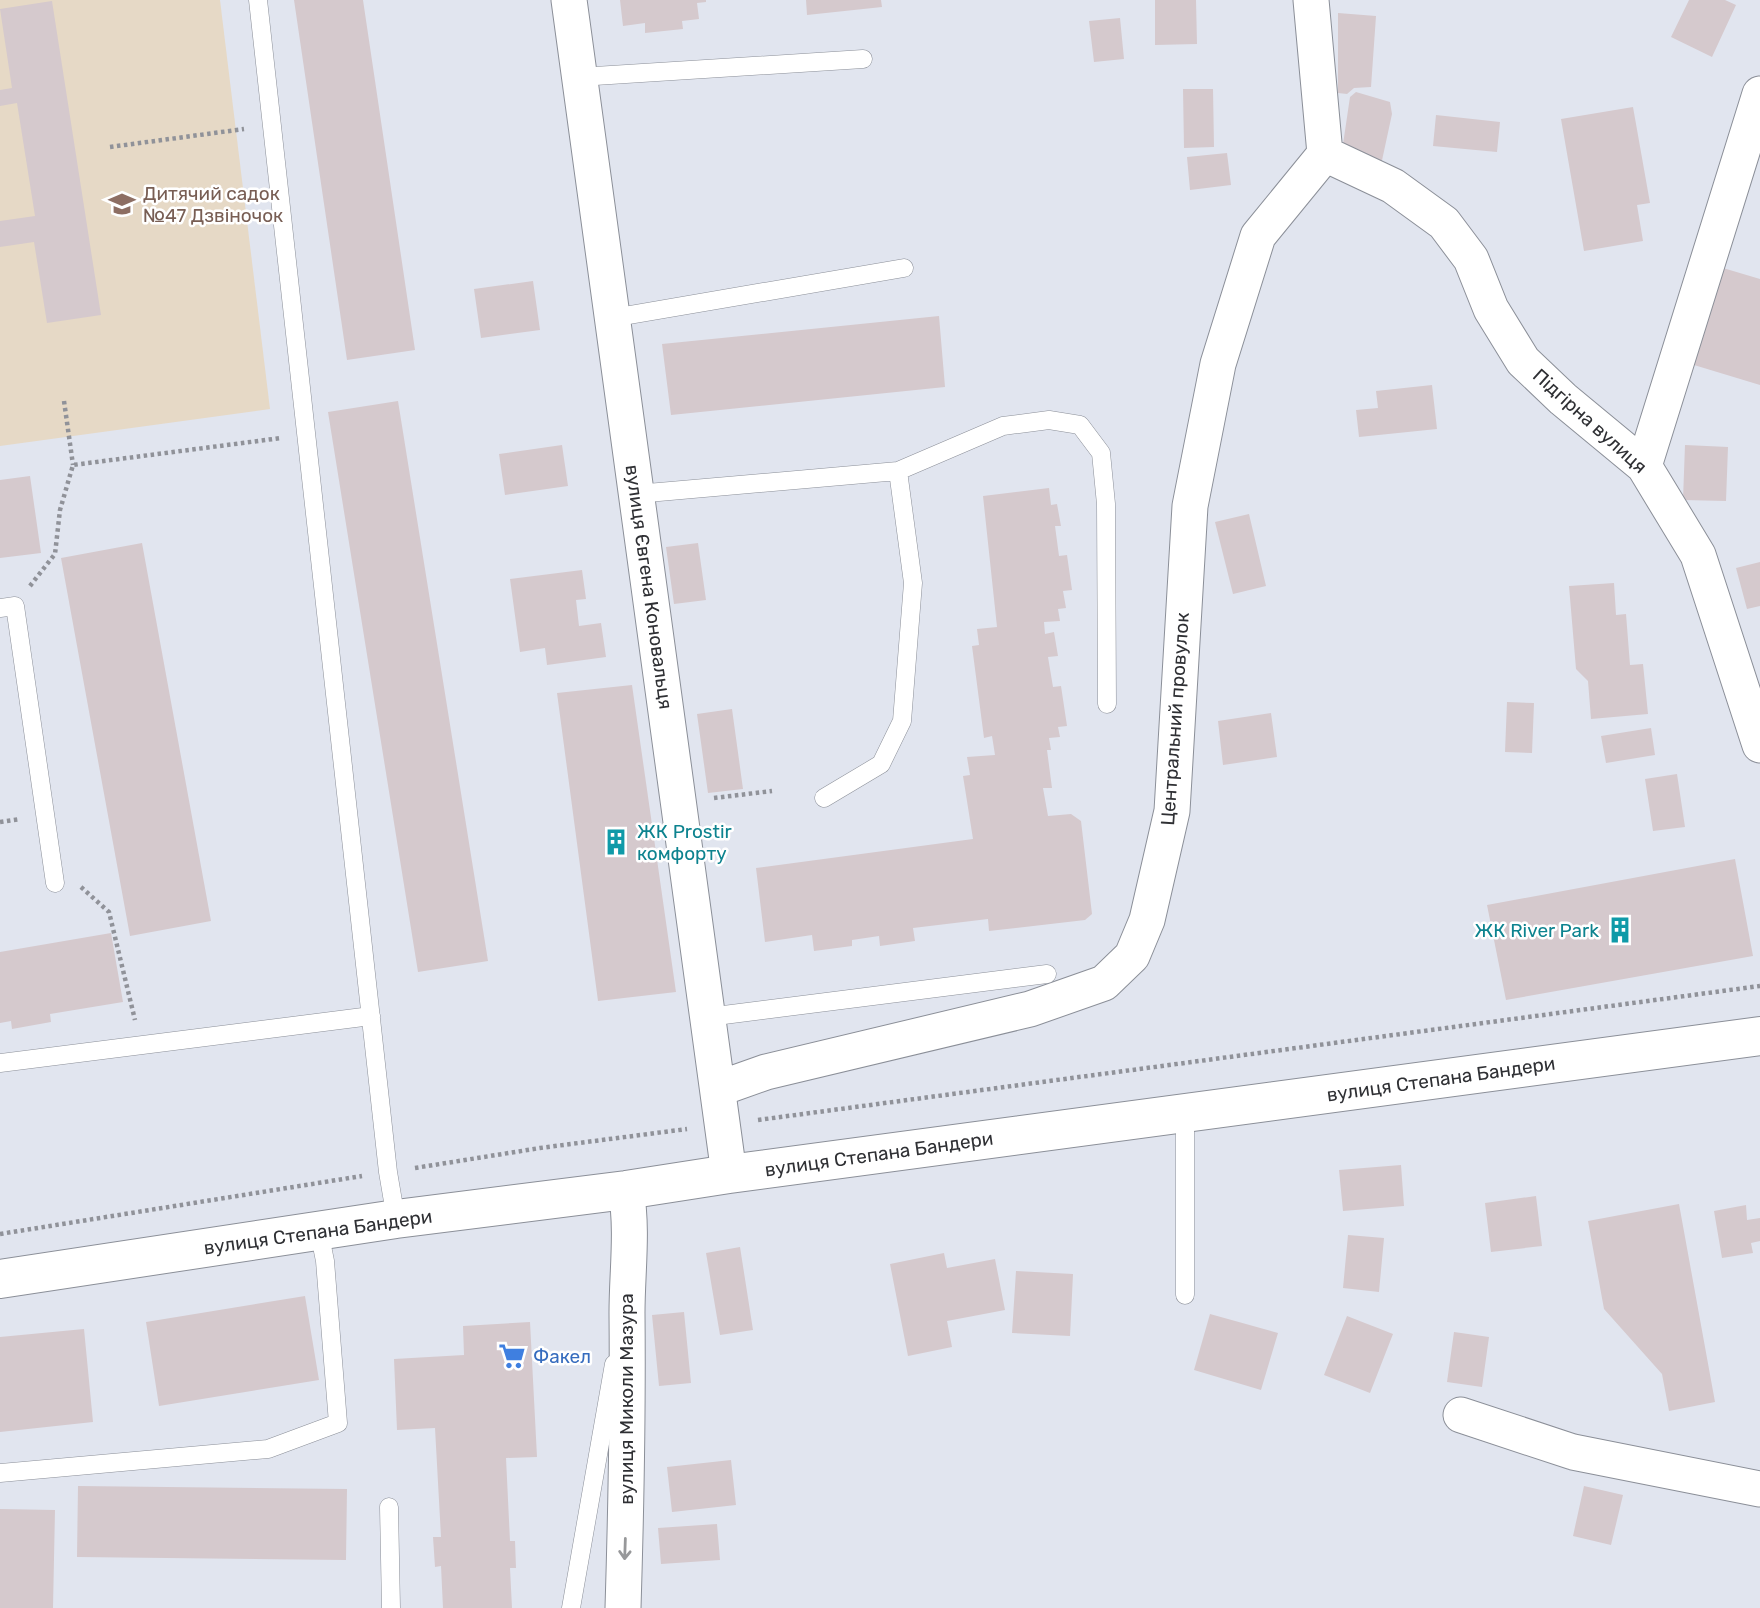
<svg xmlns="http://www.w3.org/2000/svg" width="1760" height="1608" font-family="Rubik,sans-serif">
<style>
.education{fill:#e6d9c6}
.building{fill:#d5c9cd}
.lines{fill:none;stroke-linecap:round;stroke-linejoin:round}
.lane-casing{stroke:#8b8f98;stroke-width:19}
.street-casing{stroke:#8b8f98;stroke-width:37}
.primary-casing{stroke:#8b8f98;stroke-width:40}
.path{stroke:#909299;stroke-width:4.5;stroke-dasharray:3.5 3.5;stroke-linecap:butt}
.lane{stroke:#fff;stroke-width:18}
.street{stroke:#fff;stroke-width:35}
.primary{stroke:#fff;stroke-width:38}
.oneway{stroke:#97989a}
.labels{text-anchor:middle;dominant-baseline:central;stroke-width:5;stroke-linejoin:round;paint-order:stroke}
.education-label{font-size:19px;fill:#785e54;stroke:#fff;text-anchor:start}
.street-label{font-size:19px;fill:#2f3034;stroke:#fff}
.culture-label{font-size:19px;fill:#0d838f;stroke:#fff;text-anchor:start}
.shop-label{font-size:19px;fill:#366cbe;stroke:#fff;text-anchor:start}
</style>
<rect width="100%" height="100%" fill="#e1e5ef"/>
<!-- education -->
<path class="education" d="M0,0H220L270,409L0,446Z"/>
<!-- building -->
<path class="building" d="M294,0H363L415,350L347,360Z
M620,0H706V2L697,3L699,19L682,21L683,29L645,33V23L623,26Z
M806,0H881L882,7L807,15Z
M1155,0H1196L1197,44L1155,45Z
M1689,0H1725L1736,5L1712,57L1671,37Z
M52,1L101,315L47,323L34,242L0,247V221L35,216L17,103L0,106V90L12,88L0,9Z
M1338,13L1376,16L1371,87L1354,88L1347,94L1338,93Z
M1120,18L1124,59L1094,62L1089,21Z
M1183,89H1213L1214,147L1184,148Z
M1356,92L1390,102L1392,114L1381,165L1342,151L1350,97Z
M1633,107L1650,203L1637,205L1643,241L1584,251L1561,119Z
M1436,115L1500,122L1497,152L1433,146Z
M1227,153L1231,185L1190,190L1187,157Z
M1723,268L1760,279V385L1694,365Z
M533,281L540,330L481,338L474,289Z
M939,316L945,387L671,415L662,344Z
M1432,385L1437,429L1359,437L1356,410L1378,408L1376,391Z
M398,401L488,961L418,972L328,412Z
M562,445L568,486L505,495L499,454Z
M1685,445L1728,447L1726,501L1683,500Z
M30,476L41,553L0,558V480Z
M1049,488L1051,505L1057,504L1061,526H1055L1059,556L1067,555L1072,590L1063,591L1066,608L1058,609L1060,621L1044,622L1045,634L1054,632L1058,656L1048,657L1053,687L1061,686L1067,726L1058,727L1060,737L1049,738L1051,750H1047L1052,788H1043L1048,816L1071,814L1081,821L1092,914L1085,920L989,931L988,919L913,928L915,941L880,946L879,936L852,940V946L814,951L812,935L765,942L756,868L973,839L963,776L970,775L967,757L995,755L992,736L984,738L972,646L979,645L977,629L997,627L983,496Z
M1249,514L1266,586L1233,594L1215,522Z
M142,543L211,921L130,936L61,558Z
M698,543L706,600L674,604L666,547Z
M1760,562V606L1747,609L1736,568Z
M582,570L586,599L576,600L579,626L601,623L606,657L547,665L545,648L520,652L510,579Z
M1614,583L1616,615L1626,614L1630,665L1643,664L1648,714L1591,719L1588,681L1576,669L1569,586Z
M632,685L676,992L598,1001L557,693Z
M1507,702L1534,703L1532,753L1505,752Z
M732,709L743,789L708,793L697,714Z
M1271,713L1277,757L1223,765L1218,721Z
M1651,728L1655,755L1606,763L1601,736Z
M1677,774L1685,827L1653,831L1645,779Z
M1735,859L1753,956L1506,1000L1487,905Z
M111,933L123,1002L50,1014L51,1022L12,1029L11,1021L0,1023V952Z
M1401,1165L1404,1206L1343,1211L1339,1170Z
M1536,1196L1542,1246L1491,1252L1485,1203Z
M1679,1204L1715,1402L1669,1411L1662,1374L1604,1309L1588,1221Z
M1746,1205L1747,1220L1760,1218V1241L1751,1243L1753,1253L1722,1258L1714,1211Z
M1348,1235L1384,1238L1379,1292L1343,1288Z
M740,1247L753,1330L720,1335L706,1253Z
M944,1253L947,1268L995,1259L1005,1310L947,1321L952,1347L908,1356L890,1264Z
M1016,1271L1073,1274L1070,1336L1012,1333Z
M305,1296L319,1380L159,1406L146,1322Z
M684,1312L691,1383L659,1386L652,1315Z
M1210,1314L1278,1333L1261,1390L1194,1370Z
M1347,1316L1393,1334L1370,1393L1324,1375Z
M530,1322L537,1457L506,1458L510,1541H515L516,1568H510L512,1608H443L441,1566L435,1567L433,1537H441L435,1428L397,1430L394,1359L464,1355L463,1326Z
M84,1329L93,1422L0,1432V1337Z
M1454,1332L1489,1337L1482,1387L1447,1382Z
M731,1460L736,1505L672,1512L667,1467Z
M78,1486L347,1489L346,1560L77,1557Z
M1584,1486L1623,1495L1611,1545L1573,1536Z
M0,1509L55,1510L53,1608H0Z
M717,1524L720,1560L661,1564L658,1528Z"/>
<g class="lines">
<!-- lane casing -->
<g class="lane-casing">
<path id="lane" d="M258,0L388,1172L396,1219
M579,77L863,59
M612,318L904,268
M898,471L1003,426L1049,420L1080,425L1101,453L1106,504L1107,704
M636,494L898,471L913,583L902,721L881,764L824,798
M0,608L15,606L55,883
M708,1017L1047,974
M0,1063L371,1016
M1185,1295V1113
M0,1473L268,1449L338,1423L325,1261L319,1231
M389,1507L391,1608
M571,1608L614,1364"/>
</g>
<!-- street casing -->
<g class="street-casing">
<path id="street" d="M569,0L729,1174
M1311,0L1325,154L1393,186L1444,223L1471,259L1491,309L1523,361L1563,399L1644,466L1698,555L1760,745
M1644,466L1760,94
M718,1089L766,1072L1030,1009L1104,983L1132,956L1147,920L1172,811L1190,506L1218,364L1258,236L1325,154
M1461,1415L1573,1452L1760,1489
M623,1608C626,1510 628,1412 627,1313C627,1272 633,1231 626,1190"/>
</g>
<!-- primary casing -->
<g class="primary-casing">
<path id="primary" d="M0,1279L396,1219L626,1190L729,1174L1760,1036"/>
</g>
<!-- path -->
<path class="path" d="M110,147L244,129
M64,401L73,465
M30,586L55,554L60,510L73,465L281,438
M714,798L772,791
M0,822L20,819
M81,887L109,912L135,1020
M758,1120L1760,986
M415,1168L540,1148L687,1129
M0,1234L362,1176"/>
<!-- lane -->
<use href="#lane" class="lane"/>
<!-- street -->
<use href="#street" class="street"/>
<!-- primary -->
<use href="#primary" class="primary"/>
</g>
<!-- one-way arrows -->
<defs><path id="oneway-shaft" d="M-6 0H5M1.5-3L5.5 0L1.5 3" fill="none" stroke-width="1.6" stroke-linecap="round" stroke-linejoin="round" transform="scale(1.75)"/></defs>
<use class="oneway" href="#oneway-shaft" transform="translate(625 1549) rotate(92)"/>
<!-- icons -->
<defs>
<g id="school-bare" transform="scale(2.1)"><path d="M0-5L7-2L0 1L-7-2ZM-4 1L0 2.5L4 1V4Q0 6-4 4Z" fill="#8d6e63" stroke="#fff" stroke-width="2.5" paint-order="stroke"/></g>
<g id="building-bare" transform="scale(2.1)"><path d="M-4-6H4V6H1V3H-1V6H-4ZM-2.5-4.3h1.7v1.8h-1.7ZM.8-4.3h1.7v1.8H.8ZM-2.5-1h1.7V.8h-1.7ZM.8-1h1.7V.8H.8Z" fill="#0f9aa8" stroke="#fff" stroke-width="2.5" paint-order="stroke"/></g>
<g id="supermarket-bare" transform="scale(2.1)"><path d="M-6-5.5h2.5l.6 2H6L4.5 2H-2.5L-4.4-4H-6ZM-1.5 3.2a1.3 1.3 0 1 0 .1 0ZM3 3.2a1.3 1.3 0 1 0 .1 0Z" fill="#3f7fe0" stroke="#fff" stroke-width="2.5" paint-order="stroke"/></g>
</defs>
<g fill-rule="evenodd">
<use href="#school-bare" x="122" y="204"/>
<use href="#building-bare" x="616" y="842"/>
<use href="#building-bare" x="1620" y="930"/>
<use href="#supermarket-bare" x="512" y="1356"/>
</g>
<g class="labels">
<!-- education labels -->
<g class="education-label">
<text x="143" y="193">Дитячий садок<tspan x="143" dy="22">№47 Дзвіночок</tspan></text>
</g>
<!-- street labels -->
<g class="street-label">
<text transform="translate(1590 421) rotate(42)">Підгірна вулиця</text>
<text transform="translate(649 587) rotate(82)">вулиця Євгена Коновальця</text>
<text transform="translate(1175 719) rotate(-86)">Центральний провулок</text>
<text transform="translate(1441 1079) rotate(-8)">вулиця Степана Бандери</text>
<text transform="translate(879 1154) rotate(-8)">вулиця Степана Бандери</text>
<text transform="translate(318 1232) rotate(-8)">вулиця Степана Бандери</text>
<text transform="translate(626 1399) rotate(-90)">вулиця Миколи Мазура</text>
</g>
<!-- culture labels -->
<g class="culture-label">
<text x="637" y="831">ЖК Prostir<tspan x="637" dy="22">комфорту</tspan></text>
<text x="1599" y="930" text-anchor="end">ЖК River Park</text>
</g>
<!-- shop labels -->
<g class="shop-label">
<text x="533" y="1356">Факел</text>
</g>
</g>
</svg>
